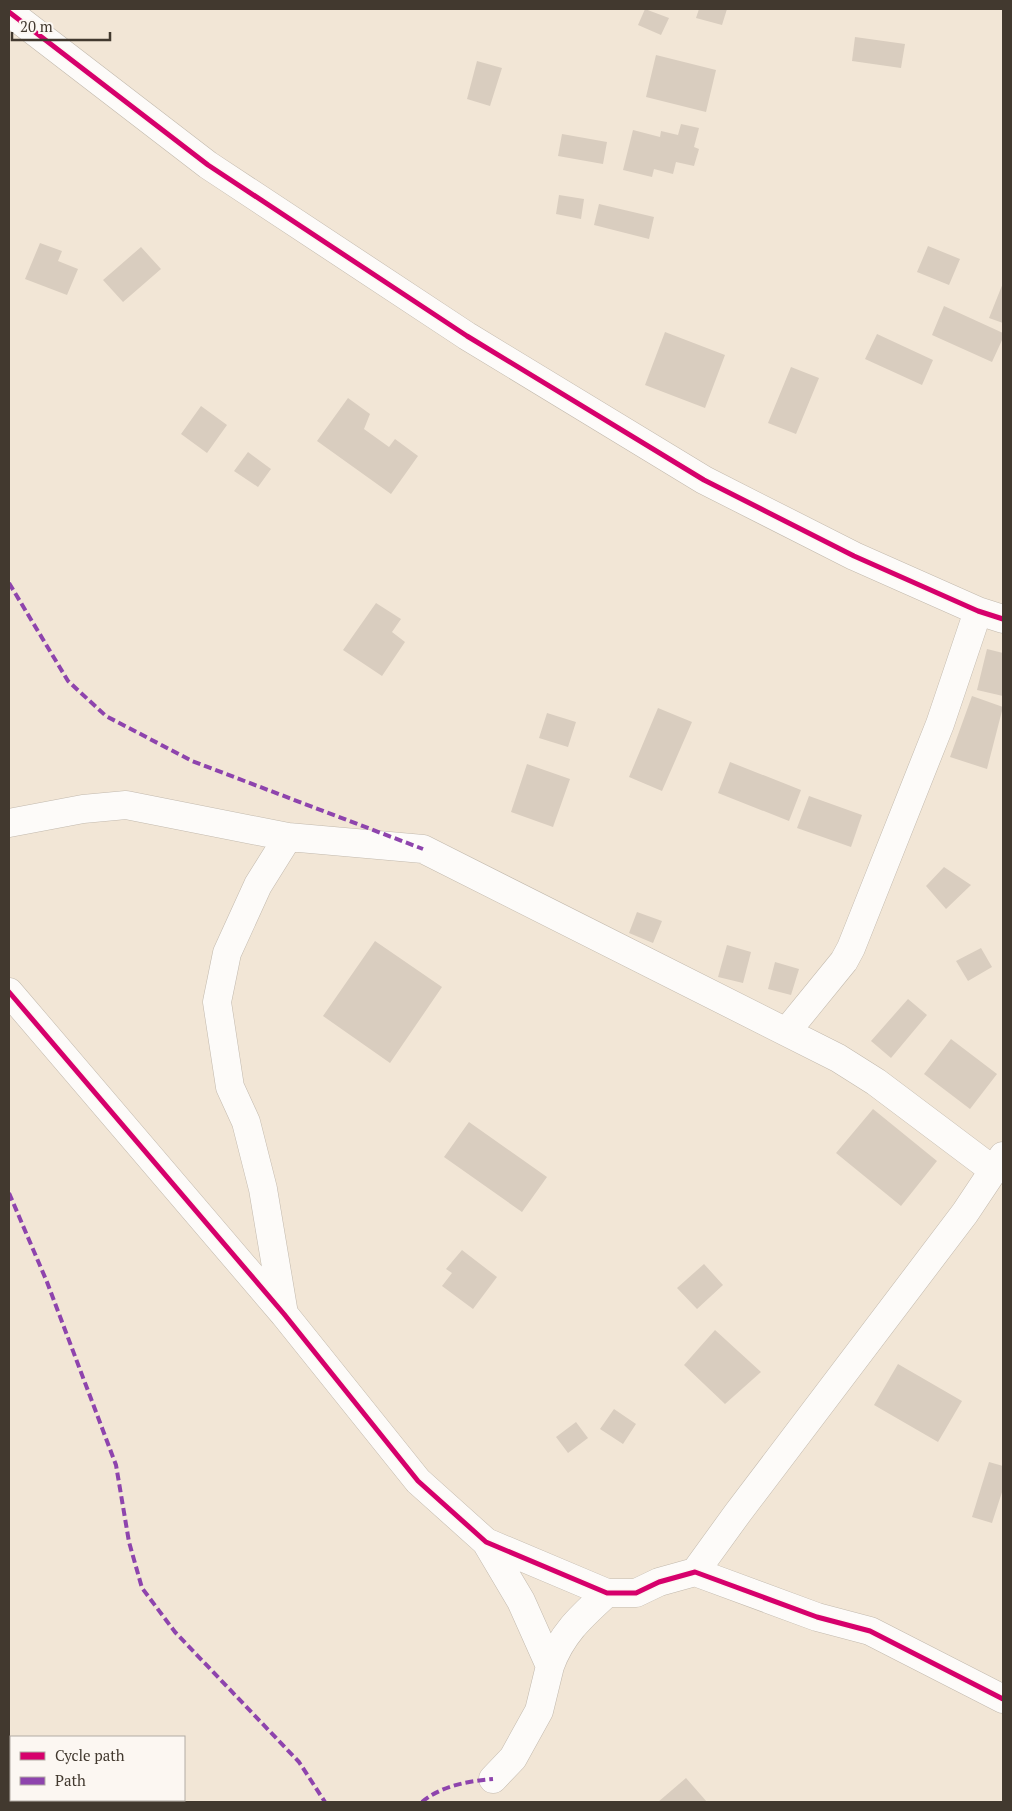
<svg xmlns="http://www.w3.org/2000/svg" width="1012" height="1811" font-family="'PT Serif',serif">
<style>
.building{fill:#d9cdbf}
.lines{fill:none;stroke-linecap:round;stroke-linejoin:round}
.minor-casing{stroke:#c2b9ad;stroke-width:29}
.minor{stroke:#fdfbf9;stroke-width:28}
.quiet{stroke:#8e44ad;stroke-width:4;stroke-dasharray:8 4;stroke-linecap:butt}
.cycleway-casing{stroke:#fcf7f2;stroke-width:8}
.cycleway{stroke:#d6006c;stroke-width:5}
</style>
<rect width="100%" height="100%" fill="#f2e6d6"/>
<!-- building -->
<path class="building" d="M645,9L669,18L661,35L638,25Z
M699,9H727L722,25L696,18Z
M855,37L905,44L901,68L852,61Z
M656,55L716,70L706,112L646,97Z
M477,61L502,68L490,106L467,99Z
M681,124L699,128L694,147L699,149L694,166L676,162L673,174L654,169L652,177L623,170L633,130L660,137L661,131L678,135Z
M562,134L607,142L603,164L558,156Z
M559,195L584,199L581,219L556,214Z
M599,204L654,217L649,239L594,225Z
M40,243L62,251L58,261L78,269L67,295L25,279Z
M928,246L960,259L949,285L917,272Z
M141,247L161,269L123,302L103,280Z
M1003,283V323L989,318Z
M944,306L1003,333V338L992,362L932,335Z
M665,332L725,355L705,408L645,385Z
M877,334L933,360L922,385L865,359Z
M791,367L819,378L796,434L768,423Z
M348,398L370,414L364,429L389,447L395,439L418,456L391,494L317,441Z
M201,406L227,425L207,453L181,434Z
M248,452L271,469L258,487L234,471Z
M376,603L401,619L392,632L405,642L382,676L343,650Z
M987,649L1003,653V696L977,690Z
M972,696L1003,707L987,769L950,757Z
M658,708L692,722L662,791L629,777Z
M547,713L576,722L568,747L539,738Z
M730,762L801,790L789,821L718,793Z
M527,764L570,779L553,827L511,812Z
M809,796L862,815L851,847L797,828Z
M944,867L971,885L946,909L926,886Z
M637,912L662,921L653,943L629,933Z
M375,941L442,987L390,1063L323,1016Z
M727,945L751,952L743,983L718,977Z
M981,948L992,967L968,981L956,961Z
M775,962L799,969L791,995L768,989Z
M908,999L927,1015L891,1058L871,1041Z
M951,1039L997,1074L970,1109L924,1074Z
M873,1109L937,1161L901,1206L836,1153Z
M469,1122L547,1177L522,1212L444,1157Z
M462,1250L497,1277L473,1309L442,1286L452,1273L446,1269Z
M704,1264L723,1285L697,1309L677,1288Z
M715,1330L761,1372L725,1404L684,1365Z
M898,1364L962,1401L938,1442L874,1405Z
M614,1409L636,1424L623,1444L600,1429Z
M576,1422L588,1438L568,1453L556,1437Z
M989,1462L1003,1466V1489L992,1523L972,1517Z
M686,1778L707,1802H658Z"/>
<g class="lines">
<!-- minor casing -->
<g class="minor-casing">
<path id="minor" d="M9,12L208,165L467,336L704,480L854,556L978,611L1003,619
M9,823L83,809L126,805L288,837L423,849L838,1058L876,1082L993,1170
M9,992L284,1314L418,1481L486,1542L607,1593H636L659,1582L695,1572L817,1617L870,1631L1003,1699
M787,1031L844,961L851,948L940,724L978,611
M284,1314L263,1189L246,1122L230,1087L217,1002L227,953L258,885L288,837
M486,1542L521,1601L550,1666L539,1711L513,1758L493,1779
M695,1572L737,1514L965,1213L1003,1156
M550,1666C562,1633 582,1616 607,1593"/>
</g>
<!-- minor -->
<use href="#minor" class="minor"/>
<!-- quiet -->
<path class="quiet" d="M9,583L68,681L106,716L192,761L423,849
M9,1193L47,1282L116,1465L129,1542L142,1588L175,1632L299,1762L325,1802
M422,1802C441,1786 468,1781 493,1779"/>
<!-- cycleway casing -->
<g class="cycleway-casing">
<path id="cycleway" d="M9,12L208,165L467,336L704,480L854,556L978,611L1003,619
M9,992L284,1314L418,1481L486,1542L607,1593H636L659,1582L695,1572L817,1617L870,1631L1003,1699"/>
</g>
<!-- cycleway -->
<use href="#cycleway" class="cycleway"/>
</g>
<!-- border -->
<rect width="1012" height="1811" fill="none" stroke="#42392f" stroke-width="20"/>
<!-- legend -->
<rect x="10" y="1736" width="175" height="65" fill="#fcf7f2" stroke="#b2aba4"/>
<rect x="20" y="1752" width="25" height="8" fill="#d6006c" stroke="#b2aba4"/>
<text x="55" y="1761" font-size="15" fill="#42392f">Cycle path</text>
<rect x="20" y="1777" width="25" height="8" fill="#8e44ad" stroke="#b2aba4"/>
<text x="55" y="1786" font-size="15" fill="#42392f">Path</text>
<!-- scale -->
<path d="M12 32v8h98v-8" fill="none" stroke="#42392f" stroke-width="2.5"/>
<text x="20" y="32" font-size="15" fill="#42392f" stroke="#fcf7f2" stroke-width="4" paint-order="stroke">20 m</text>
</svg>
